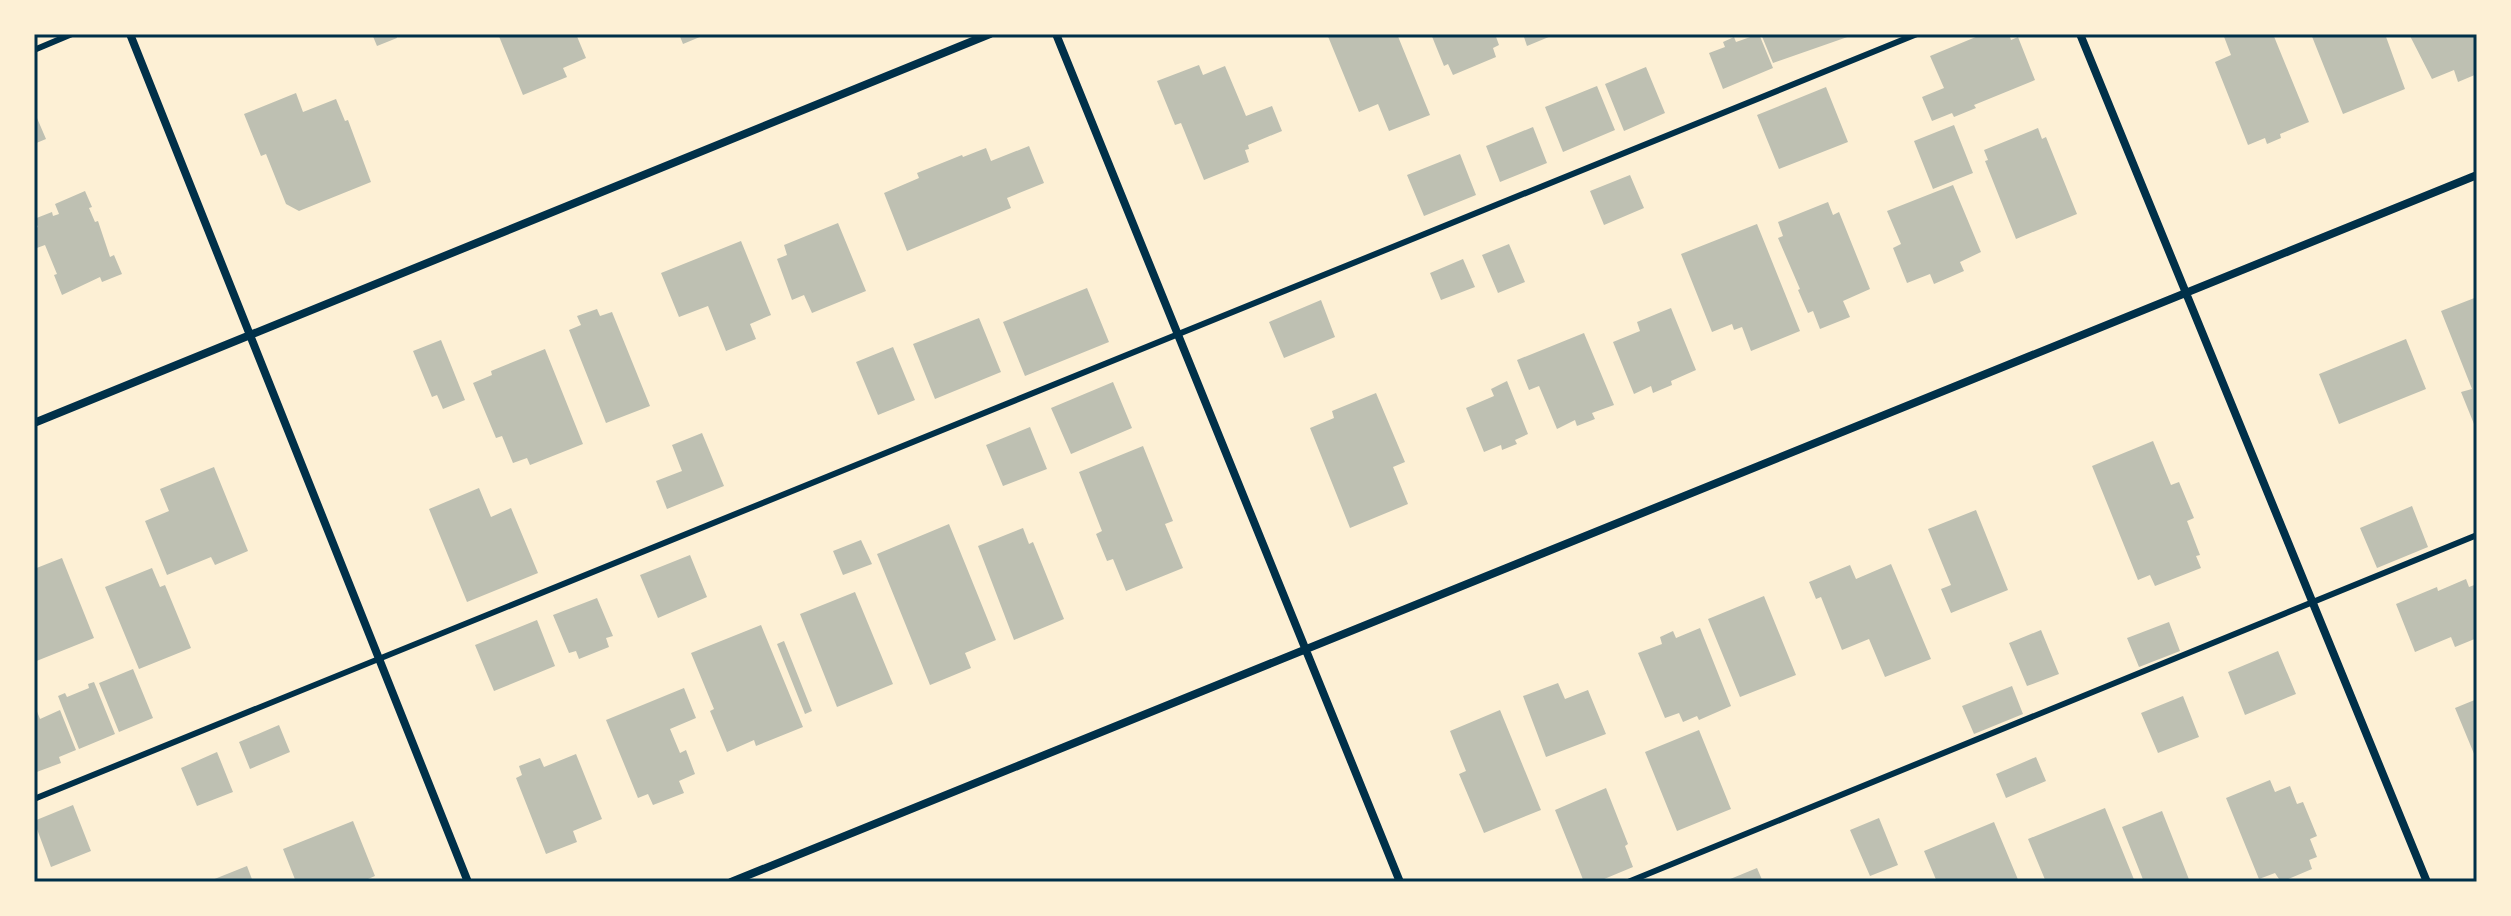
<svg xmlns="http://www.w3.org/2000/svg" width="2511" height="916" font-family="'Work Sans',sans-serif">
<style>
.building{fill:#bec0b2}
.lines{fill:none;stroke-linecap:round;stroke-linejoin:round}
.service{stroke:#003049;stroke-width:6}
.minor{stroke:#003049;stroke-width:8}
.neatline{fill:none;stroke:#003049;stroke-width:3}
</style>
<rect width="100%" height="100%" fill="#fdf0d5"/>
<!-- building -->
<path class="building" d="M372,34H396L397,38L377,46Z
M498,34H576L586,58L563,68L567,77L523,95Z
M679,34H707L683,44Z
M1327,34H1397L1430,115L1389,131L1378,104L1359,112Z
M1431,34H1495L1499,45L1493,48L1496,57L1453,75L1448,64L1444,66Z
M1523,34H1556L1527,46Z
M1759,34L1773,68L1723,89L1709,53L1725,47L1723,42L1734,37L1736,42Z
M1761,34H1856L1773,63Z
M1983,34H2009L2011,40L2018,37L2035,80L1974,105L1976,108L1954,117L1952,113L1932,121L1922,97L1944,88L1930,56Z
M2223,34H2273L2309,122L2280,134L2281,138L2267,144L2265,138L2248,145L2215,62L2231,55Z
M2311,34H2385L2405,89L2343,114Z
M2409,34H2477V74L2458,82L2454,70L2432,79Z
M1199,65L1203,75L1225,66L1246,116L1272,106L1282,131L1248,145L1249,149L1245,150L1249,162L1204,180L1181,123L1175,125L1157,81Z
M1646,67L1665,113L1624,131L1605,84Z
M1597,86L1615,130L1563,152L1545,107Z
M1826,87L1848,142L1779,169L1757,115Z
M296,93L303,112L336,99L345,121L348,120L371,182L299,211L286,204L266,154L261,156L244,114Z
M34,111L46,139L34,144Z
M1954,125L1973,173L1933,189L1914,141Z
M1533,127L1547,163L1500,182L1486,146Z
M2038,128L2042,139L2046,137L2077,214L2016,239L1985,161L1988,160L1984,150Z
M1029,146L1044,183L1007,198L1011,208L907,251L884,193L919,178L917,173L962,155L963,157L986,148L991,161Z
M1460,154L1476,195L1424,216L1407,175Z
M1630,175L1644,208L1604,225L1590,191Z
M1953,185L1981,252L1960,262L1964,271L1934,284L1930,274L1907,283L1893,248L1901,244L1887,211Z
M85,191L92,207L89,208L95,222L98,221L110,257L114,255L122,274L102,282L100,277L62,295L54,275L57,274L45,245L34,249V229L38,227L34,219L52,212L53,216L59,214L55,204Z
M1828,202L1833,215L1839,212L1870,289L1843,301L1850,317L1820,329L1813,311L1808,313L1798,290L1800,289L1778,238L1783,236L1778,222Z
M838,223L866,291L812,313L804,295L792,300L777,259L787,255L784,245Z
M1757,224L1800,331L1751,351L1742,327L1734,330L1732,324L1712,332L1681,254Z
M741,241L771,315L750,324L756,339L726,351L708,306L679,317L661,273Z
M1509,244L1525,282L1498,293L1482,255Z
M1463,259L1475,287L1441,300L1430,273Z
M1087,288L1109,342L1025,376L1003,322Z
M2477,297V423L2474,424L2461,392L2472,389L2441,311Z
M1321,300L1335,337L1284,358L1269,322Z
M1671,308L1696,370L1671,381L1672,385L1653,393L1651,386L1634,394L1613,342L1640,331L1637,322Z
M597,309L600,316L612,312L650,406L606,423L569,330L581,325L577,316Z
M979,318L1001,372L935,399L913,344Z
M1584,333L1614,405L1592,413L1595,419L1577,426L1575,420L1557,429L1539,386L1529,390L1517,360Z
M2406,339L2426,389L2339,424L2319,374Z
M441,340L465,400L443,409L437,395L432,397L413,351Z
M893,347L915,400L878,415L856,362Z
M545,349L583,444L530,465L527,458L513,463L502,436L496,438L473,383L492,375L491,371Z
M1507,381L1528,434L1515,440L1517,444L1502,450L1501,445L1484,452L1466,408L1494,396L1491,389Z
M1113,382L1132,428L1071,454L1051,408Z
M1376,393L1405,462L1393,467L1408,504L1350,528L1310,428L1334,418L1332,411Z
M1030,427L1047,469L1003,486L986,445Z
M702,433L724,486L667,509L656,481L682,471L672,445Z
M2153,441L2171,485L2179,482L2194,518L2187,521L2200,555L2196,556L2201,568L2155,586L2150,575L2138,580L2092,466Z
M1143,446L1173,521L1165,524L1183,568L1126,591L1113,559L1107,561L1096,534L1102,531L1079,472Z
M214,467L248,551L215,565L211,557L167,575L145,521L169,511L160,489Z
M479,488L491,517L511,508L538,573L467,602L429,509Z
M2412,506L2428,547L2377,568L2360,528Z
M1976,510L2008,590L1951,613L1941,589L1951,585L1928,529Z
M949,524L996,640L965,653L971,668L930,685L877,554Z
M1023,528L1029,544L1033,542L1064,619L1014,640L978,546Z
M861,540L872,564L843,575L833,551Z
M690,555L707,597L658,618L640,575Z
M62,558L94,638L34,662V569Z
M1891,564L1931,659L1885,677L1869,639L1842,650L1821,597L1816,599L1809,582L1850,565L1856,579Z
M152,568L160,587L165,585L191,648L139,669L105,587Z
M2466,579L2469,587L2477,584V638L2455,647L2451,637L2415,652L2396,604L2437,587L2438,591Z
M855,592L893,684L837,707L800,614Z
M1764,596L1796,675L1740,697L1708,619Z
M597,598L613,636L606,638L609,647L579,659L576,651L569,653L553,615Z
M537,620L555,666L494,691L475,645Z
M2169,622L2180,651L2139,667L2127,638Z
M761,625L803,727L756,746L754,740L727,752L710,711L714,709L691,653Z
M1700,628L1731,706L1699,720L1697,716L1683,722L1679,713L1665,718L1638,653L1662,644L1660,637L1673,631L1676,638Z
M2041,630L2059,674L2027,686L2009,643Z
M784,641L812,711L805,714L777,644Z
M2278,651L2296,694L2245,715L2228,672Z
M133,669L153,718L119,732L99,683Z
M94,682L115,734L79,749L58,696L65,693L67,697L89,688L88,684Z
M1558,683L1565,699L1588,690L1606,734L1546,757L1523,696Z
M2012,686L2023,714L1974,734L1962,706Z
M684,688L696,718L670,729L680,753L686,750L695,774L679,781L684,793L653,805L648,794L638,798L606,720Z
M2183,696L2199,737L2158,753L2141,713Z
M2477,699V761L2455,708Z
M34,704L40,719L60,710L76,750L59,757L61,763L34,773Z
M1500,710L1541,810L1484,833L1459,774L1466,771L1450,731Z
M279,725L290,752L250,769L239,742Z
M1699,730L1731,809L1677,831L1645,752Z
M217,752L233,792L197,806L181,768Z
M576,754L602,819L573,831L577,842L546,854L516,778L522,775L519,766L540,758L544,767Z
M2036,757L2046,781L2006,798L1996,774Z
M2270,780L2275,792L2290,786L2297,804L2303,802L2317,836L2310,839L2317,857L2309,860L2312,869L2281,882L2275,873L2259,879L2226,798Z
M1606,788L1628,844L1625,846L1633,867L1597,882H1584L1555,810Z
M73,805L91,851L51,867L34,821Z
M2105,808L2135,882H2046L2028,839Z
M2162,811L2190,882H2144L2122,827Z
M1879,818L1898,865L1870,876L1850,830Z
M353,821L375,876L361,882H296L283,849Z
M1994,822L2019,882H1937L1924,851Z
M247,866L253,882H207Z
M1757,868L1763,882H1723Z"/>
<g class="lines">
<!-- service -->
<path class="service" d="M34,50L72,34
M34,799L1917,34
M1628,882L2477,535"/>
<!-- minor -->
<path class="minor" d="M130,34L468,882
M1056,34L1400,882
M2080,34L2427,882
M34,423L990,34
M731,882L2477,175"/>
</g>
<!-- border -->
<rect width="2511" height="916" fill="none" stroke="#fdf0d5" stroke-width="72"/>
<rect x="36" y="36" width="2439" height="844" class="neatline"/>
</svg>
